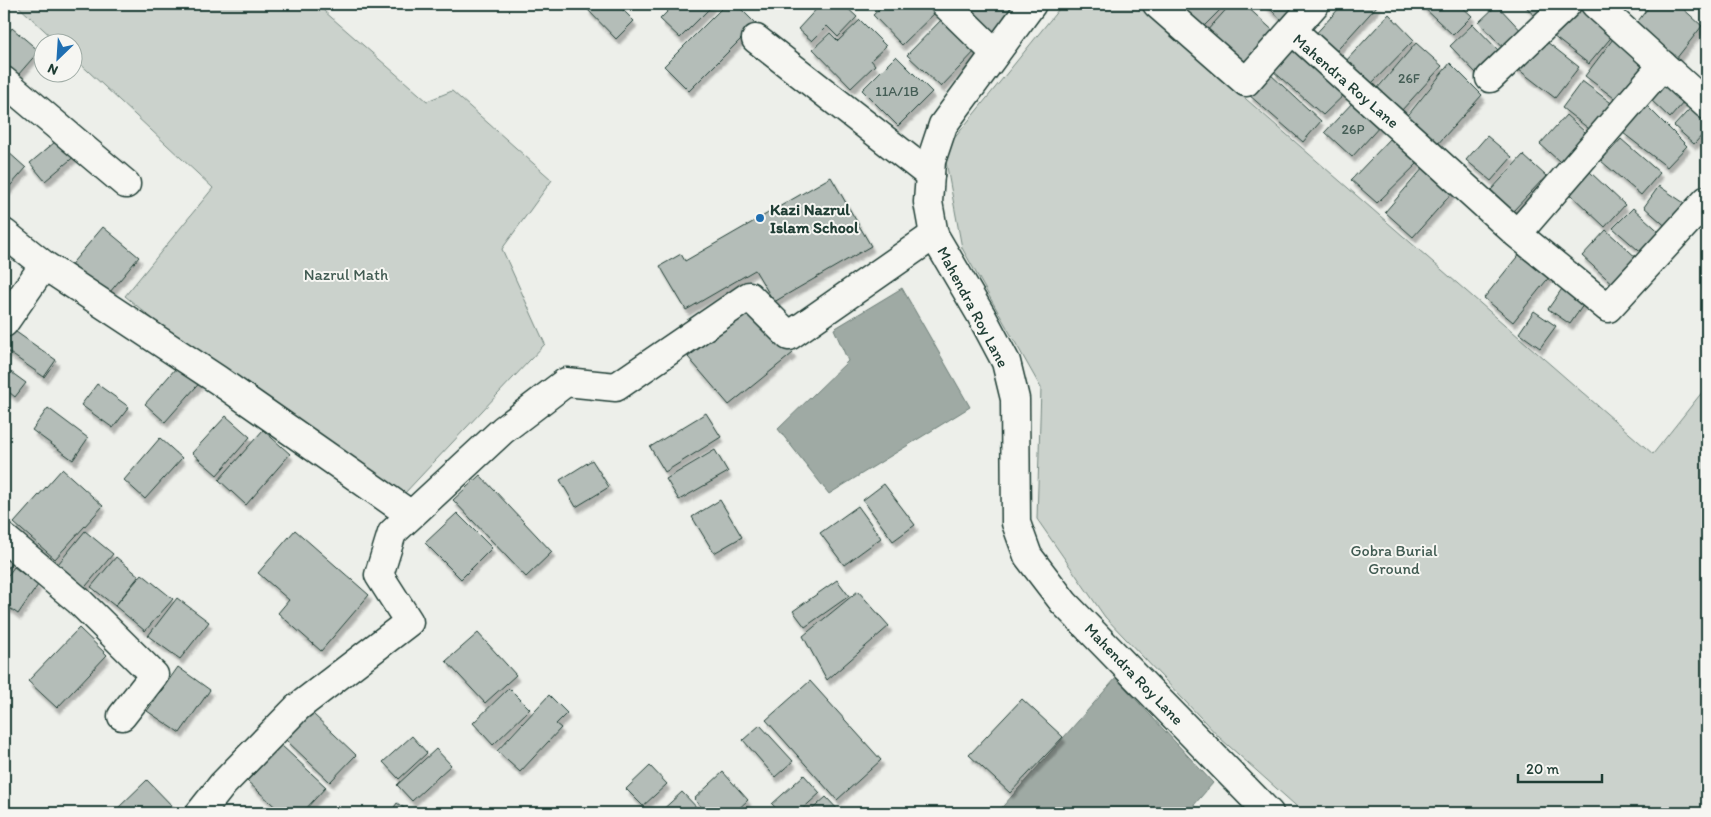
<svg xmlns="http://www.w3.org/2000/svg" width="1711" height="817" font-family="Itim,sans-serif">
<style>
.green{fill:#cbd2cc;stroke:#758880}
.water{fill:#9faaa4;stroke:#6c7e77}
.building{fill:#b4bdb8;stroke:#1f3d34;filter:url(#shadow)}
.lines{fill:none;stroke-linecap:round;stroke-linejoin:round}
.minor-casing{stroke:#1f3d34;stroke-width:31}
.tertiary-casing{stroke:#1f3d34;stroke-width:31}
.minor{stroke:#f6f6f2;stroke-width:28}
.tertiary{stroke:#f6f6f2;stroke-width:28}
.poi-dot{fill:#1f6fb2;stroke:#f6f6f2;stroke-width:2}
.labels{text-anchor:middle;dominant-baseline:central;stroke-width:4;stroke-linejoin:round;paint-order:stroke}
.number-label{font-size:14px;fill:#445d55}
.street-label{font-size:16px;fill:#1f3d34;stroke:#f6f6f2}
.poi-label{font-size:16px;font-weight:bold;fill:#1f3d34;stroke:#f6f6f2;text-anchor:start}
.park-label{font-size:16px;fill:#415b52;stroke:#f6f6f2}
</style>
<defs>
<filter id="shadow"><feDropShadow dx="3" dy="5.5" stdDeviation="1" flood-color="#0004"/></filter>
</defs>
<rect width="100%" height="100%" fill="#edefea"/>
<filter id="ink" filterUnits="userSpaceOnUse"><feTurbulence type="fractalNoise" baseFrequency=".02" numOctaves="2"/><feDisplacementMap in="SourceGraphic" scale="10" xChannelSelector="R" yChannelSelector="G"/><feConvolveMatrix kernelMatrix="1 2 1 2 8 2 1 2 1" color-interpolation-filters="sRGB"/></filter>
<g filter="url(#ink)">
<!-- green -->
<path class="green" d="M16,4H316L427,101L452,91L552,180L502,249L545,344L387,512L125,296L213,188L73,57L72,42H57Z
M1063,4H1137L1653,454L1707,386V813H1304L1220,738L1105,617L1037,519L1041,388L962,248L944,151Z"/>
<!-- water -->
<path class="water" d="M902,288L970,407L829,494L778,429L848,361L834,329Z
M1116,678L1213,783L1187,813H997Z"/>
<!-- building -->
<path class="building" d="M593,4H617L634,21L616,39L587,9Z
M675,4H709L712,6L680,38L660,19Z
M726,4H736L756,24L689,91L664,66Z
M821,4H843L857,17L838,37L827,26L812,41L798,29Z
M885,4H935L940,8L902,45L873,15Z
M973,4H1023L994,35L967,10Z
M1183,4H1226L1200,30L1178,9Z
M1231,4H1244L1280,37L1249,72L1205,33Z
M1264,4H1309L1289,26Z
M1343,4L1378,5L1331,57L1311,39Z
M1420,4H1459L1472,16L1453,35Z
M1524,4H1559L1539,22Z
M1651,4H1678L1702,26L1676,59L1635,25Z
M1497,5L1526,36L1508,53L1479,22Z
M1577,5L1614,34L1589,64L1553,36Z
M1389,14L1414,40L1369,86L1345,62Z
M945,16L978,48L941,87L907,55Z
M860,20L886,46L871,60L875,65L851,88L813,49L830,33L838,41Z
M1473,24L1499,51L1476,73L1450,46Z
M12,28L39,51L11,83L4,77V39Z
M1538,35L1579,67L1555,98L1514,66Z
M1613,39L1646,64L1618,101L1585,76Z
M1416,43L1442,66L1401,111L1376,90Z
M1296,46L1348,91L1323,115L1273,71Z
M896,56L932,92L898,126L862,90Z
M1450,63L1482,95L1435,147L1405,119Z
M1270,74L1321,121L1303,142L1249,95Z
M1668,75L1690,95L1670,118L1649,98Z
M1582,81L1618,108L1597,135L1562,108Z
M1354,101L1381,125L1352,157L1325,132Z
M1697,101L1707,110V130L1694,144L1674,126Z
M1646,105L1687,146L1667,167L1623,133Z
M1566,115L1594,140L1568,169L1540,144Z
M1487,136L1512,157L1491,181L1466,160Z
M61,137L76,155L45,181L30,163Z
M1392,137L1420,161L1377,203L1351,180Z
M1621,139L1660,173L1641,195L1601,161Z
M7,151L26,168L4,193V154Z
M1523,155L1546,176L1513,211L1491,190Z
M1424,167L1453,192L1413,237L1385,212Z
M1590,172L1625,205L1605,227L1570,194Z
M831,177L871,246L774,302L755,270L686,310L660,266L681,254L685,261Z
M1659,186L1690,207L1670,230L1644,207Z
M1633,208L1665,237L1646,257L1613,228Z
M103,227L139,257L105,298L68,268Z
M1606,230L1640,261L1616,287L1582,256Z
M1525,247L1554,271L1513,322L1484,298Z
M1566,283L1588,298L1570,324L1548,309Z
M753,307L793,353L729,405L688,357Z
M1534,311L1556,326L1540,348L1519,333Z
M9,327L56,360L44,377L4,349V334Z
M182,361L203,379L165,422L145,404Z
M4,367L26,383L15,397L4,388Z
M97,384L129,407L113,428L81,405Z
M48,408L88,438L73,460L32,430Z
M706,413L721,437L665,472L650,447Z
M226,416L250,437L217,475L192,453Z
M263,430L290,454L246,505L219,480Z
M160,438L182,458L145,499L124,480Z
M715,450L728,472L679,500L666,479Z
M592,460L609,487L576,507L560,480Z
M62,469L103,506L55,559L14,523Z
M480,475L552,552L526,577L453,500Z
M884,484L915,525L893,541L863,500Z
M720,500L742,537L714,553L692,517Z
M858,506L881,538L844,565L820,533Z
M457,513L492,548L461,579L425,543Z
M295,530L369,595L321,651L278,613L289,600L258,573Z
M85,531L113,554L81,592L54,569Z
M4,556L12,562L4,574Z
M116,557L139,576L115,606L91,587Z
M14,567L38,585L18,614L4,604V581Z
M142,574L173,599L145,631L115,606Z
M837,580L849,596L805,627L793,611Z
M858,591L889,626L827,680L803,636Z
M177,598L209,622L180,659L148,636Z
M79,628L107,655L57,708L28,681Z
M478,633L516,675L485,703L446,661Z
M178,667L210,690L180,733L147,711Z
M810,681L881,760L837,800L766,720Z
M509,688L530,709L493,745L473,723Z
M549,695L567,713L556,724L561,728L520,772L497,751Z
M1022,699L1063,737L1010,793L969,755Z
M312,713L356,755L330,782L286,740Z
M760,725L793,761L775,777L743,740Z
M412,736L427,753L399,779L383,762Z
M281,745L326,787L302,813H282L247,781Z
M436,749L451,765L412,801L397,785Z
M650,766L667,784L643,806L626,789Z
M723,772L748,800L734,813H707L694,799Z
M804,775L820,793L798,813H780L772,804Z
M147,780L179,813H119L116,810Z
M682,792L702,813H659Z
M826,797L841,813H808Z
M397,803L411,813H390Z"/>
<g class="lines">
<!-- minor casing -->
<g class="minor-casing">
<path id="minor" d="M945,4L995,53
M1157,4L1246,82L1315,4
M1595,4L1707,105
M1292,30L1517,234
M756,39L930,175
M1663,65L1517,234L1608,308L1707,200
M1490,78L1567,4
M4,81L126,184
M4,233L44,265L4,323
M44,265L218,380L411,515
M4,538L79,601L154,675L122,716
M200,813L223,784L298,707L409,622L379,575L392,533L503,430L566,382L616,387L749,296L789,336L934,235"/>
</g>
<!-- tertiary casing -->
<g class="tertiary-casing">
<path id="tertiary" d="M1032,4L943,125L931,161L928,202L934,235L981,315L1006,362L1015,399L1016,523L1028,556L1064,603L1269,813"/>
</g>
<!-- minor -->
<use href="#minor" class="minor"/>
<!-- tertiary -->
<use href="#tertiary" class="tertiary"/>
</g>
</g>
<!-- markers -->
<circle class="poi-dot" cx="760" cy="218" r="5"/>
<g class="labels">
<!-- number labels -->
<g class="number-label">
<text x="1409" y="78">26F</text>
<text x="897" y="91">11A/1B</text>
<text x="1353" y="129">26P</text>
</g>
<!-- street labels -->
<g class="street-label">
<text transform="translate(1346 81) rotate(41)">Mahendra Roy Lane</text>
<text transform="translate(973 307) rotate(62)">Mahendra Roy Lane</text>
<text transform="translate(1134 674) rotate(46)">Mahendra Roy Lane</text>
</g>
<!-- poi labels -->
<g class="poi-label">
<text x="770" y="209">Kazi Nazrul<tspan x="770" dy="18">Islam School</tspan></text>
</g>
<!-- park labels -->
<g class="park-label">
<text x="346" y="274">Nazrul Math</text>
<text x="1394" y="550">Gobra Burial<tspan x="1394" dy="18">Ground</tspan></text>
</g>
</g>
<!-- margin -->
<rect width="1711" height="817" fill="none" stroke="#f6f6f2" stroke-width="20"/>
<rect x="10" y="10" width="1691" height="797" fill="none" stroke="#1f3d34" stroke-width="2" filter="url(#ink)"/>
<!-- north arrow -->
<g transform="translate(58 58) rotate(205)"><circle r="24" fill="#f6f6f2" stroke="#a0aca6"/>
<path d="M0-4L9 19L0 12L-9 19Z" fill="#1f6fb2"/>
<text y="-8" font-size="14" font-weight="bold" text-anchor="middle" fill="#1f3d34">N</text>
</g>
<!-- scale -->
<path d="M1518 774v8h84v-8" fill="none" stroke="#1f3d34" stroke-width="2.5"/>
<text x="1526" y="774" font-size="15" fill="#1f3d34" stroke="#f6f6f2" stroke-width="4" paint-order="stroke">20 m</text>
</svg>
